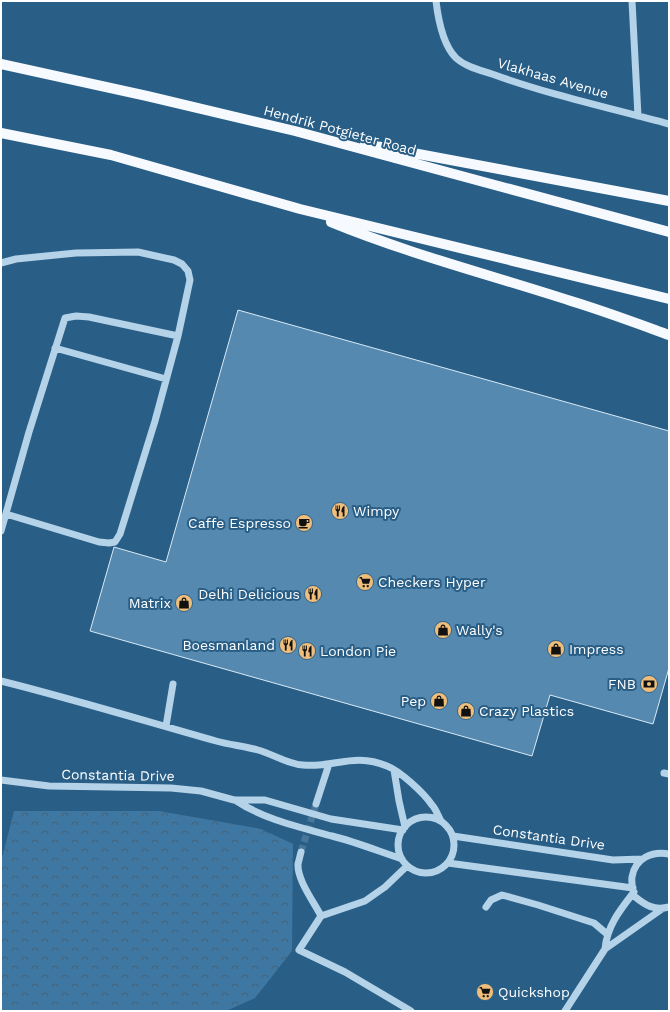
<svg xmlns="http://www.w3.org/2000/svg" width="670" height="1012" font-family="'Work Sans',sans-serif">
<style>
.park{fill:url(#park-crowns)}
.building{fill:#5689af;stroke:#d8eaf6}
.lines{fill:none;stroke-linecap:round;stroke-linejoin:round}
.minor-tunnel{stroke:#497698;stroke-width:7;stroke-dasharray:7 3.5;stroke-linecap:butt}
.minor{stroke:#b4d2e8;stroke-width:7}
.major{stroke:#f6fafe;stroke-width:10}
.labels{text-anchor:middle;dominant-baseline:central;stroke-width:4;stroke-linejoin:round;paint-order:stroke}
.street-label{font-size:14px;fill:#fff;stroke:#295e86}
.poi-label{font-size:14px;fill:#fff;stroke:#295e86;text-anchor:start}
</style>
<defs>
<pattern id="park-crowns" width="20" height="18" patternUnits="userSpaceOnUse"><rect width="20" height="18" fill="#3e78a2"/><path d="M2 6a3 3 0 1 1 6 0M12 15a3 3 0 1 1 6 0" fill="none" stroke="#456277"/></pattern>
</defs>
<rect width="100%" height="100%" fill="#295e86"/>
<!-- park -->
<path class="park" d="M14,811H159L261,829L293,844L292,951L255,998L226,1011H1V862Z"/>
<!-- building -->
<path class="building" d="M238,310L669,431V668L653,724L550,695L532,756L90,631L114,547L166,562Z"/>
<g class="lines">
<!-- minor-tunnel -->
<path class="minor-tunnel" d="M301,852L316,804"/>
<!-- minor -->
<path class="minor" d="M436,1C438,18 443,45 456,58C466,67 480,70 492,74C550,95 610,108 669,124
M632,1L638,116
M1,263L16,259L76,253L138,252L174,260L182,264L188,271L190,280L178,336L155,421L120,534L115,542L109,543L99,542L6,514
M55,348L166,379
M1,531L29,432L65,318L76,316L89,317L178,336
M1,681C73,699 145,721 216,741C230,745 244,746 258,750C273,754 287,764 303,765C334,768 354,752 387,766C400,771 424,793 432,805C436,809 438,816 441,821
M166,726L173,684
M394,770L399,801L405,827
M664,773L669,774
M1,780L49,786L171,788L201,791L234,800H265L331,819L403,830
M235,800C263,819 299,827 332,836C356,842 378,851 402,859
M316,804L329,764
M398 845a28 28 0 1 1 56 0a28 28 0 1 1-56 0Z
M453,836L613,860L642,859
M301,852C300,856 299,860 298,864C297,880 314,902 321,916L365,901L385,887L407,866
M669,854C652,851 635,858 632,877C631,883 633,890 634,896C645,905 654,911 669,907
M448,863L633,888
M486,907L491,900L502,895L538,905L594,923L607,934
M321,916L299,950L345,972L411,1011
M605,949C607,926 620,910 634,892
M565,1011L605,949L662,909"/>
<!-- major -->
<path class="major" d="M1,64L147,96L295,131L669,232
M1,133L111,155L300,209L669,299
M365,144L669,201
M331,222C409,254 491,275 571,301C604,311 636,323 669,335"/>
</g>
<!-- icons -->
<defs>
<g id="restaurant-disc" transform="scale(0.9)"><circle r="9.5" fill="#efbe7b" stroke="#295e86"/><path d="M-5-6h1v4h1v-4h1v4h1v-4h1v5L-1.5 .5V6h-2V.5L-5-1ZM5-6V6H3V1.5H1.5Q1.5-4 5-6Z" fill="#111"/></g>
<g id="cafe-disc" transform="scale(0.9)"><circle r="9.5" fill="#efbe7b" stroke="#295e86"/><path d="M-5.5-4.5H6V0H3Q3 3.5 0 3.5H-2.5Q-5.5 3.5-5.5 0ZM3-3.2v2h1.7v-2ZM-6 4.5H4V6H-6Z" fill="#111"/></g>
<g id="supermarket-disc" transform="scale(0.9)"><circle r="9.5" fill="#efbe7b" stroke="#295e86"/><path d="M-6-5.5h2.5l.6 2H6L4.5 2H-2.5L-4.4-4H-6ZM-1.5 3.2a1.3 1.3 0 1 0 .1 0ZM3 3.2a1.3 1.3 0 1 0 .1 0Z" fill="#111"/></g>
<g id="shop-disc" transform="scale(0.9)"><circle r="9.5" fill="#efbe7b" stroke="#295e86"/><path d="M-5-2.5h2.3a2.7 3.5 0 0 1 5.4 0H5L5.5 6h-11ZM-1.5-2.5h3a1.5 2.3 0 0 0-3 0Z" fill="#111"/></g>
<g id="bank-disc" transform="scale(0.9)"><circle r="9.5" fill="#efbe7b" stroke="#295e86"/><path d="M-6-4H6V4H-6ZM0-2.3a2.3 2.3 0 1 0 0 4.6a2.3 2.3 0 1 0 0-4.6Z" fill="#111"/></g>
</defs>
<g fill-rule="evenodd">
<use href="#restaurant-disc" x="340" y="511"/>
<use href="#cafe-disc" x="304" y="523"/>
<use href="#supermarket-disc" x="365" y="582"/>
<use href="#restaurant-disc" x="313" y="594"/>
<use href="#shop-disc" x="184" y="603"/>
<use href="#shop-disc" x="443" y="630"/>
<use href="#restaurant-disc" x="288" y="645"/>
<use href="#shop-disc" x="556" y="649"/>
<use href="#restaurant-disc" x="307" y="651"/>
<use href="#bank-disc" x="649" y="684"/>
<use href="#shop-disc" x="439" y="701"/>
<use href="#shop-disc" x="466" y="711"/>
<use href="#supermarket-disc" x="485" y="992"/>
</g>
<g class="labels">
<!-- street labels -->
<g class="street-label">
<text transform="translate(553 78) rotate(16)">Vlakhaas Avenue</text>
<text transform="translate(340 130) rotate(15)">Hendrik Potgieter Road</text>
<text transform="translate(118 775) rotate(1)">Constantia Drive</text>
<text transform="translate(549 837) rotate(8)">Constantia Drive</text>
</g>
<!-- poi labels -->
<g class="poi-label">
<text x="353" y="511">Wimpy</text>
<text x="291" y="523" text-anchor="end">Caffe Espresso</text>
<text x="378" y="582">Checkers Hyper</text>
<text x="300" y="594" text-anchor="end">Delhi Delicious</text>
<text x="171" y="603" text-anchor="end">Matrix</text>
<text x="456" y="630">Wally's</text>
<text x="275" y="645" text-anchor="end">Boesmanland</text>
<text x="569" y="649">Impress</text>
<text x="320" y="651">London Pie</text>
<text x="636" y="684" text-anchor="end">FNB</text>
<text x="426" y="701" text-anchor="end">Pep</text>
<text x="479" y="711">Crazy Plastics</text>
<text x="498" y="992">Quickshop</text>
</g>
</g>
<!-- border -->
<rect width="670" height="1012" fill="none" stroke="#ffffff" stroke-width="4"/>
</svg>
